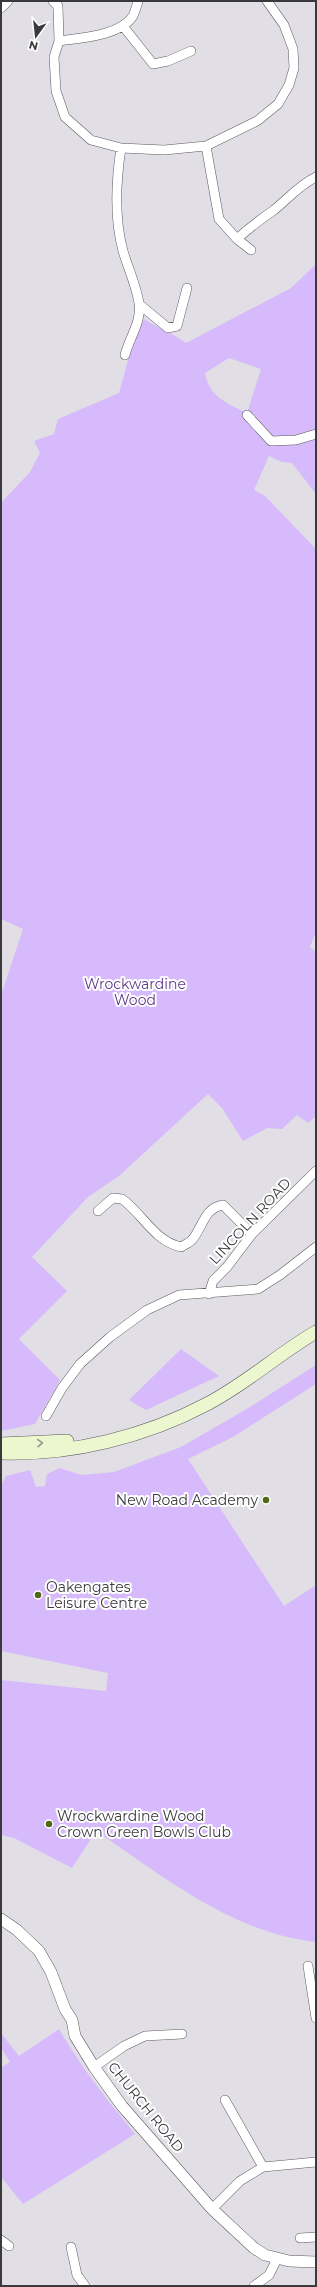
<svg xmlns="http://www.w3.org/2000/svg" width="317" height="2287" font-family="Montserrat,sans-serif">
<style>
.green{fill:#d6bafc;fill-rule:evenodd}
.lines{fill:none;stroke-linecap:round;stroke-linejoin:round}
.minor-casing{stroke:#5b595e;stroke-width:10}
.tertiary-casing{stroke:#5b595e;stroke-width:12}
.secondary-casing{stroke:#5b595e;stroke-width:14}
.minor{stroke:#fff;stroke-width:9}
.tertiary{stroke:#fff;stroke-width:11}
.secondary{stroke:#ecf7d0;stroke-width:13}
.oneway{stroke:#939886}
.poi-dot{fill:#526714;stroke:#fff;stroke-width:1.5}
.labels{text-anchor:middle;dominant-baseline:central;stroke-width:4;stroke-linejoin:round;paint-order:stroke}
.park-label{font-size:14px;fill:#5e3887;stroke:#fff}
.street-label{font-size:14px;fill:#3a393c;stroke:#fff}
.poi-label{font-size:14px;fill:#3a393c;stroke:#fff;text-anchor:start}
</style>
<rect width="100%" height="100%" fill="#e1dfe5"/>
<!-- green -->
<path class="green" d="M316,264V494L292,463L282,462L269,456L254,490L265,496L316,549V932L310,947L316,952V1116L308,1123L297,1115L282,1129L267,1128L243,1141L222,1108L208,1094L119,1176L88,1197L32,1257L67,1291L19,1339L60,1380L35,1424L1,1431V995L23,929L1,919V503L30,472L40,453L34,441L54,434L58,419L119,393L128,360L144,319C158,328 173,333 186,343L291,288ZM229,358L261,369L247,413C227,403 209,397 205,373Z
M181,1349L219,1376L146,1410L129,1400Z
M316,1365V1384L233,1437L188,1459L284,1606L316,1585V1942C232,1933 163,1876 96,1831L72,1868L14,1838L1,1835V1680L106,1691L108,1673L1,1651V1486L6,1476L30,1470L36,1487L45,1486L47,1474L60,1468L81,1475L114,1472L181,1447L250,1407Z
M59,2029C81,2067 107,2100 135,2134L23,2204L1,2177V2068L10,2062L1,2048V2033L19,2056Z"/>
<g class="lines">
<!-- minor casing -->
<g class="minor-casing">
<path id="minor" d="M53,1L58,6L59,41L54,57L56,91L65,117L91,140L121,148L164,150L206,146L257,121L278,104L289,85L294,68L293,49L284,25L267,1
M1,8L8,1
M123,26L153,64L168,61L191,51
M59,41C80,38 120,36 133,16C135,11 137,6 138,1
M206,146L219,219L237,239C249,228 261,219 274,210C289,198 298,186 316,177
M121,148C116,181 114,218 123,251C128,268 136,285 139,303C142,322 129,338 125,355
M237,239L251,250
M139,304L168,328L177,326L187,288
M247,415L271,441L296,440L316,434
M98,1211L113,1198L122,1199C143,1214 154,1241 181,1247C184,1245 189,1243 192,1240C203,1227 204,1208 223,1205L252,1234
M209,1294L213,1281L227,1267L252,1234L316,1171
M46,1416L62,1388L80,1364L110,1337L147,1310L179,1295L258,1289L280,1275L316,1247
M308,1966L316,2018
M94,2067L124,2046L145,2036L182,2034
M225,2100L263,2167
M212,2209L240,2181L263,2167L316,2162
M300,2238L316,2237
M1,2240L9,2246
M71,2247L77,2275L85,2286
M254,2286L269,2275L277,2259"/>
</g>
<!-- tertiary casing -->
<g class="tertiary-casing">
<path id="tertiary" d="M1,1919L17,1930L39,1951L51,1972L65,2009L72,2020L75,2036L94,2067L122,2106L212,2209L254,2248L265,2255L289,2261L316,2262"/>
</g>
<!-- secondary casing -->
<g class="secondary-casing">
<path id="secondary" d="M1,1444L67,1441
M1,1453C71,1455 145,1437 207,1404C246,1384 278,1354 316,1332"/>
</g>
<!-- minor -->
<use href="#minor" class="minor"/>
<!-- tertiary -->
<use href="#tertiary" class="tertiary"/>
<!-- secondary -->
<use href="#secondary" class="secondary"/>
</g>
<!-- one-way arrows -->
<defs><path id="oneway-chevron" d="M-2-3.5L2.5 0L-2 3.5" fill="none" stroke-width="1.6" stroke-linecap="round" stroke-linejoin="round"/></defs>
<use class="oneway" href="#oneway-chevron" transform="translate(40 1443) rotate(-2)"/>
<!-- markers -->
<g class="poi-dot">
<circle cx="266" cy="1500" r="4"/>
<circle cx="38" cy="1595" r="4"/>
<circle cx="49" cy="1824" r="4"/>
</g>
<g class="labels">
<!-- park labels -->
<g class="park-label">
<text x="135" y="984">Wrockwardine<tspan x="135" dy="16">Wood</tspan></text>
</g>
<!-- street labels -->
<g class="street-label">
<text transform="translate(250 1221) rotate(-47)">LINCOLN ROAD</text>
<text transform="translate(146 2107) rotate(51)">CHURCH ROAD</text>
</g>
<!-- poi labels -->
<g class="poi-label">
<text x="258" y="1500" text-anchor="end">New Road Academy</text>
<text x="46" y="1587">Oakengates<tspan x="46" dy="16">Leisure Centre</tspan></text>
<text x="57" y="1816">Wrockwardine Wood<tspan x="57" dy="16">Crown Green Bowls Club</tspan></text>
</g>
</g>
<!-- border -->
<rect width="317" height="2287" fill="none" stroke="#3a393c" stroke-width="4"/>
<!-- north arrow -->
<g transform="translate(36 36) rotate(195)" stroke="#ffffff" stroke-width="3" paint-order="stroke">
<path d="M0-3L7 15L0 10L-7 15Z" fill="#3a393c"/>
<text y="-6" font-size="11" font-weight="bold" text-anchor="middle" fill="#3a393c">N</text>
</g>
</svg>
